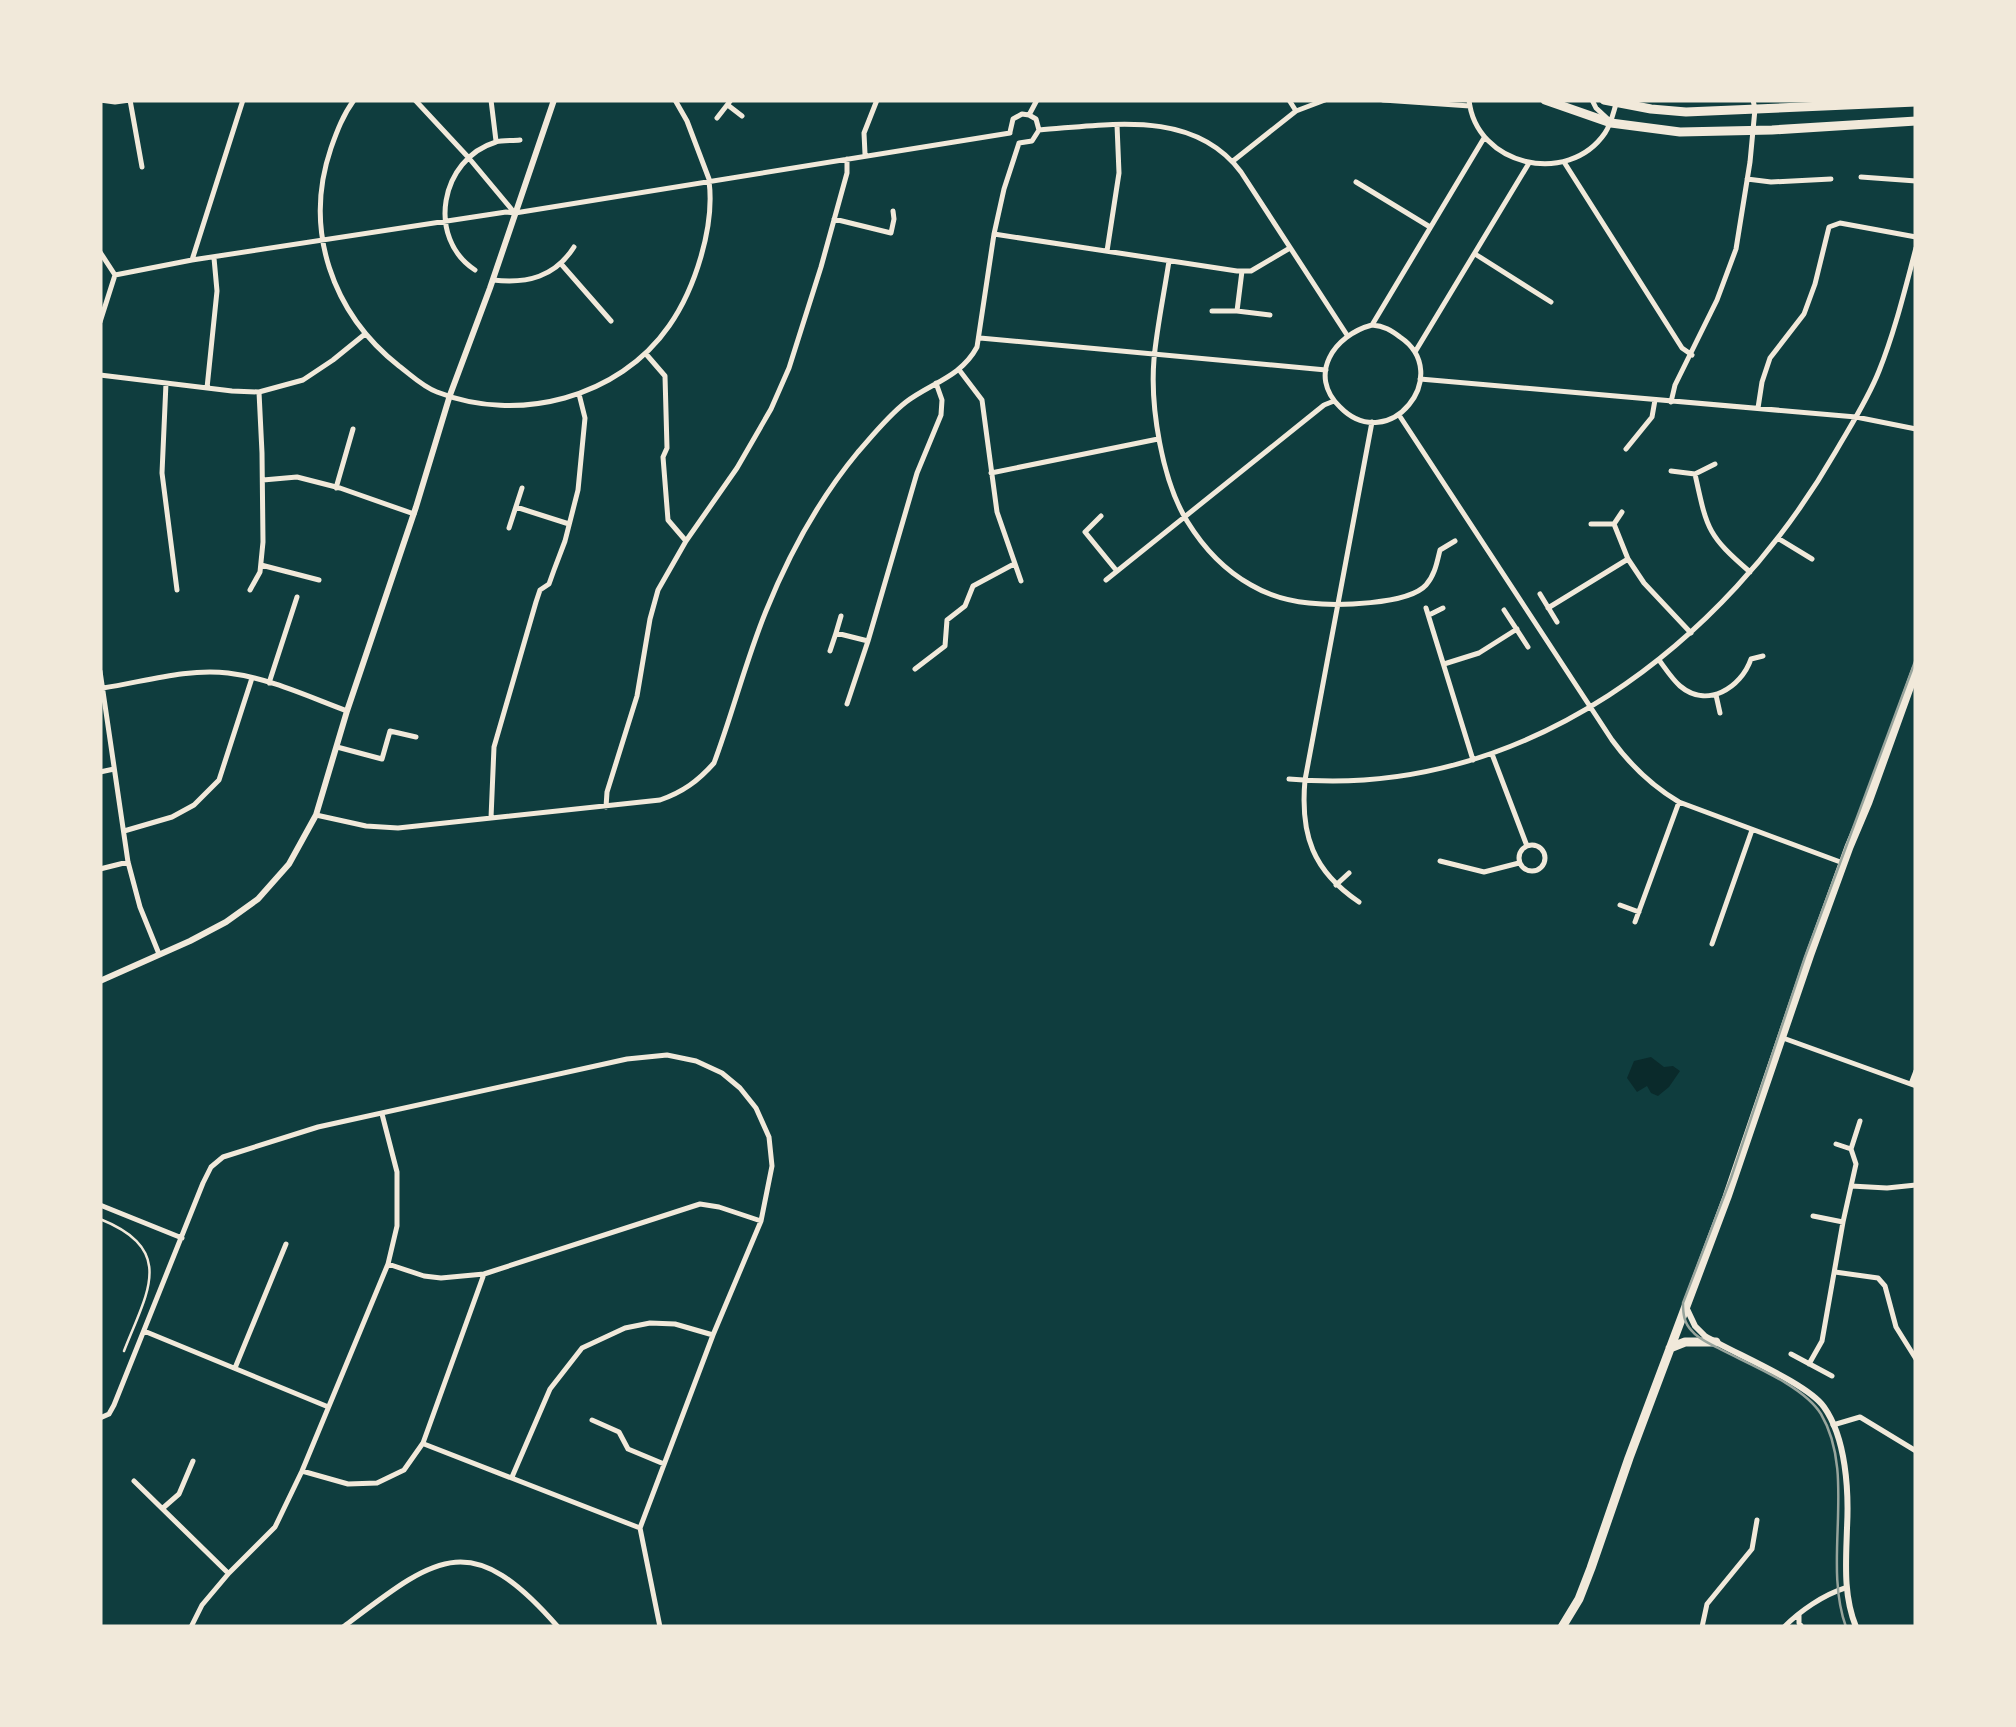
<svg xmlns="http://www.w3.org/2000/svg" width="2016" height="1727" font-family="Lato,sans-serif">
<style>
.water{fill:#0a2a2b}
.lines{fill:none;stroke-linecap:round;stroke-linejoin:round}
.service{stroke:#f1e9da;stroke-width:2.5}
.minor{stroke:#f1e9da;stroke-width:5}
.tertiary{stroke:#f1e9da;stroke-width:6}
.primary{stroke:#f1e9da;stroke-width:9}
.trunk{stroke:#f1e9da;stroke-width:9}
.tram{stroke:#97a49c;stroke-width:2.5}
</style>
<rect width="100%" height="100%" fill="#0f3d3e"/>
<!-- water -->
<path class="water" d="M1651,1057L1664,1067L1673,1066L1680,1071L1669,1087L1658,1096L1651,1093L1647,1086L1637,1092L1627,1078L1634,1061Z"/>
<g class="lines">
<!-- service -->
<path class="service" d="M100,1219C177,1250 147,1292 124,1351"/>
<!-- minor -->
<path class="minor" d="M100,100L115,102L130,100
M130,100L142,167
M354,100C343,115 337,131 331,148C303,230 332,313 399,366C411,375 423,387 437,392C518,424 619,398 669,326C695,289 715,226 709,181
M415,100L468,157L513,211
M491,100L496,141
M675,100L687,121L709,179
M1289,100L1296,111
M1383,100L1470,106
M1469,100C1476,166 1568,187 1605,133C1611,124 1613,114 1616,104
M1592,100L1596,108L1610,121
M729,106L742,116
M1029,115L1036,119L1039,130
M1029,115L1037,100
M717,118L731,100
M1039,130C1108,125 1193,108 1241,172L1347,335
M1010,132L1013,119L1022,114L1029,115
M1019,143L1032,141L1039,130
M865,154L864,133L877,100
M1233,161L1296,111L1325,100
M1564,162L1682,348L1692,355
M1861,177L1916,181
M1747,179L1771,182L1831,179
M1356,182L1430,227
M834,219L891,233L894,219L893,211
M994,234L1237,271H1251L1290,248
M1107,251L1119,173L1117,125
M100,252L115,275L100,322
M1475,254L1551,302
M192,260L243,100
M1169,261C1164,294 1157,327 1154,359C1150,407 1162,480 1187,521C1203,547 1224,570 1251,585C1268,595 1289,601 1309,603C1335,606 1408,605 1426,585C1435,575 1437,562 1440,550L1455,541
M562,265L611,321
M475,270C426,238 440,159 496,142C502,140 512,141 520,140
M115,275L192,260L506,212L515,213L1010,133
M493,280C527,284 555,277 574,247
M1212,311H1237L1242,271
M1237,311L1270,315
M1372,325C1384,326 1391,330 1400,337C1455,374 1389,457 1340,407C1307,375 1334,335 1372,325Z
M1372,325L1484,138
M980,338L1326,370
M1415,352L1529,163
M646,354L665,376L667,448L663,457L668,520L686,541
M960,371L982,400L997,512L1021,581
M100,375L232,391L259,392L303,380L333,360L365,334
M1420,379L1856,417L1916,429
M166,383L162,473L177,590
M207,388L217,291L214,258
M1671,402L1675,385L1717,300L1736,249L1750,162L1755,109L1753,100
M1758,408L1762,382L1770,358L1804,314L1815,284L1829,227L1840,223L1916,237
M1399,415L1612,740C1631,766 1652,786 1679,802L1843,863
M1626,449L1652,417L1655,400
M1671,471L1695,474L1715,464
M991,473L1158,439
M1695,474C1707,529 1707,535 1750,572
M263,480L297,477L340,488L414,514
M336,488L353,429
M516,507L569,524
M1101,516L1085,532L1116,570
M1591,524H1614L1622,512
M1614,524L1628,559
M509,528L522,488
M1779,539L1812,559
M261,565L319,580
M1106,580L1324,405L1334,401
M250,590L260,572L263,542L262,453L259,392
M1540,594L1557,622
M1426,608L1473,760
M1548,608L1628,559L1644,583L1691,633
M1504,610L1528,647
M1429,615L1443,608
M836,633L841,616
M830,651L836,633L868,641
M1659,660C1665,668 1672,679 1680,686C1707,709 1741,688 1751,659L1763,656
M1444,664L1479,653L1517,629
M915,669L945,646L947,620L965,606L973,586L1014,564
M100,671L128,862L140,907L159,954
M269,683L297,597
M103,688C143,682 187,668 228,673C269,678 309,697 347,711
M1716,695L1720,713
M847,704L868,641L917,473L941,415L942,400L936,383
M337,747L382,759L390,731L416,737
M1492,754L1527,846
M100,772L114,769
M1289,779C1522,801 1725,644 1836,451C1851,425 1868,399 1879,371C1895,331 1905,289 1916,248
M606,807L607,792L637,696L650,619L658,590L686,541L737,468L771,409L789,368L821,267L847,173V159
M316,815L366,826L398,828L660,800C683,792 698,781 714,763C733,712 746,660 766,611C789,554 819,499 858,452C873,435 888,416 906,402C931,383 961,377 977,347L994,234L1004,189L1019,143
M491,818L494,747L536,602L540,590L549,584L554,570L565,541L578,490L585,418L579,394
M124,831L172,817L194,805L219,780L252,678
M1519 858a13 13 0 1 1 26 0a13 13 0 1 1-26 0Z
M1440,861L1484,872L1519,863
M100,869L128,862
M1336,885L1349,873
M1359,902C1313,871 1300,835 1305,780L1372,422
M1620,905L1639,912
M1635,922L1679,802
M1712,944L1752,830
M1783,1038L1916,1086
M1911,1084L1916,1071
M1851,1149L1860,1121
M1851,1186L1887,1188L1916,1185
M100,1205L182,1238
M1813,1216L1843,1222
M388,1264L424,1276L441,1278L484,1274L700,1204L719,1207L761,1221
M1835,1272L1878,1278L1885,1286L1896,1327L1916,1359
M144,1331L326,1406
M1791,1354L1832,1376
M1809,1364L1822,1341L1843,1222L1856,1164L1851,1149L1836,1144
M235,1368L286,1244
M100,1418L109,1414L114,1405L203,1183L211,1167L223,1157L318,1127L627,1059L667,1055L696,1061L722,1073L740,1088L756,1108L769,1137L772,1166L761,1221L713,1335L640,1528L660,1627
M592,1420L619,1432L628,1449L664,1464
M1833,1425L1860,1417L1916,1451
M424,1444L640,1528
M302,1471L348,1484L377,1483L404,1470L423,1443L484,1274
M512,1477L550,1389L582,1348L625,1328L650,1323L675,1324L713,1335
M134,1481L228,1573
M163,1508L179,1494L193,1461
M1799,1614V1623L1802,1627
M191,1627L202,1605L229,1573L275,1527L302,1471L388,1264L397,1226V1172L382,1114
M343,1627C437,1556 470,1526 558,1627
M1702,1627L1707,1604L1752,1549L1757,1520
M1784,1627C1800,1611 1823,1595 1845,1588"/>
<!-- tertiary -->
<path class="tertiary" d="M100,981L190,941L226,922L258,899L289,864L316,815L347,711L416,507L450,395L490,288L554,100
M1687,1309L1695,1326L1705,1336C1733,1353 1807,1383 1824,1407C1846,1438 1849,1491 1847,1528C1846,1562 1843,1595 1856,1627"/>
<!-- primary -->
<path class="primary" d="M1670,1348L1685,1342H1716
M1562,1627L1579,1599L1591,1568L1629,1458L1727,1197L1810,954L1849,847L1868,802L1916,669"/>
<!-- trunk -->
<path class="trunk" d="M1545,100L1611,123L1680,132L1772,130L1916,121
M1604,100L1651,109L1686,112L1916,102"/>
<!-- tram -->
<path class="tram" d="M1846,1627C1822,1561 1857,1475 1821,1414C1803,1385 1748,1364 1718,1348C1709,1343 1698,1339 1692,1331C1684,1323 1683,1314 1683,1303L1731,1178L1805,957L1916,659"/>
</g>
<!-- border -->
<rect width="2016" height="1727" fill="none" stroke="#f1e9da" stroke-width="205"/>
</svg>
